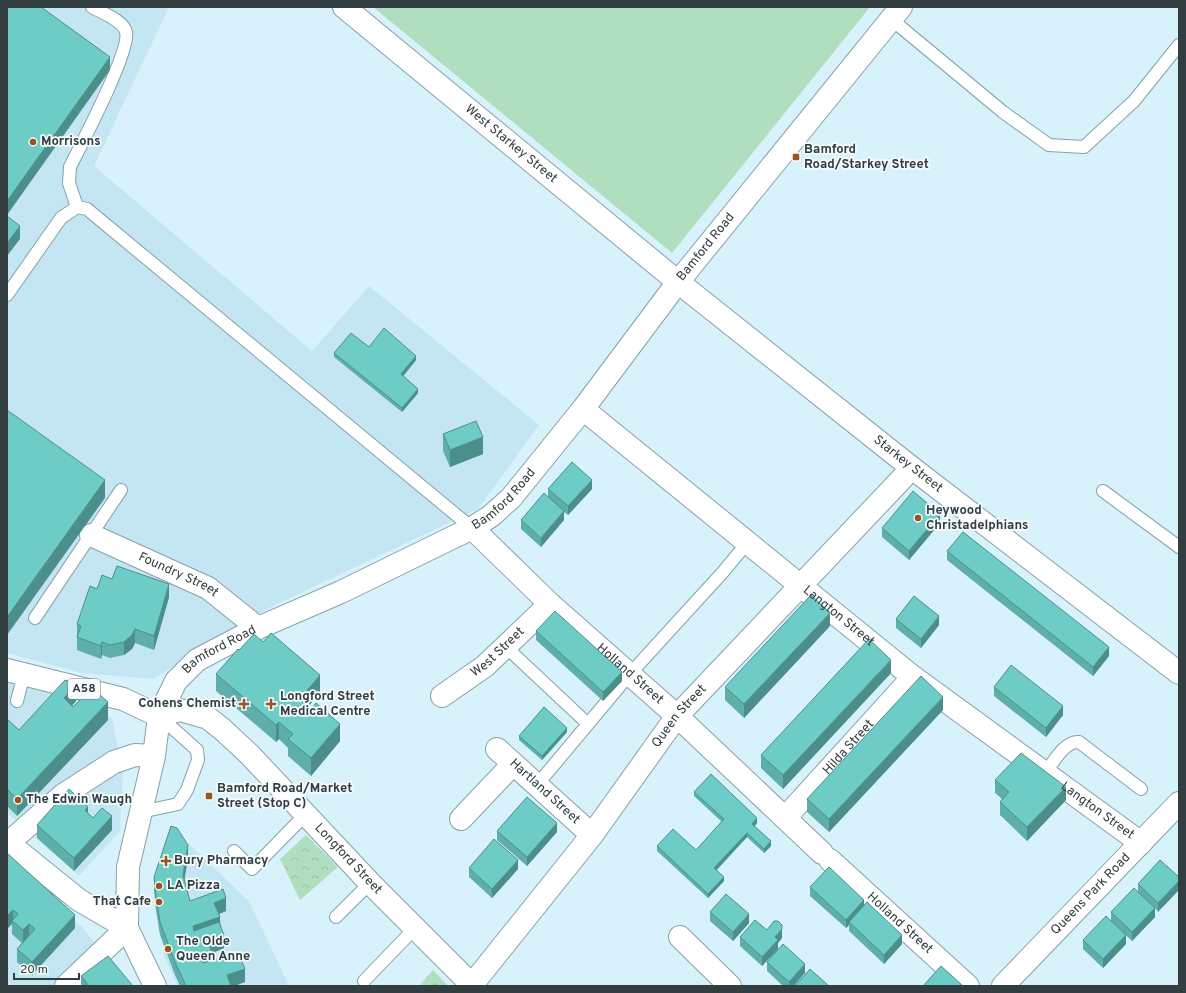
<svg xmlns="http://www.w3.org/2000/svg" width="1186" height="993" font-family="Overpass,sans-serif">
<style>
.built{fill:#c3e6f2}
.forest{fill:url(#forest-crowns)}
.park{fill:#b0dfc0}
.lines{fill:none;stroke-linecap:round;stroke-linejoin:round}
.lane-casing{stroke:#87a0a9;stroke-width:14}
.street-casing{stroke:#87a0a9;stroke-width:24}
.secondary-casing{stroke:#87a0a9;stroke-width:24}
.highway-casing{stroke:#87a0a9;stroke-width:24}
.lane{stroke:#fff;stroke-width:12}
.street{stroke:#fff;stroke-width:22}
.secondary{stroke:#fff;stroke-width:22}
.highway{stroke:#fff;stroke-width:22}
.wall{fill:#5eafa9}
.shaded-wall{fill:#4c8f8a}
.building{fill:#6dccc5;stroke:#4c8f8a}
.poi-dot{fill:#96561f;stroke:#f6fbfd;stroke-width:1.5}
.labels{text-anchor:middle;dominant-baseline:central;stroke-width:3.5;stroke-linejoin:round;paint-order:stroke}
.shield{fill:#f6fbfd;stroke:#6d7679;stroke-width:1}
.shield-label{font-size:12px;font-weight:bold;fill:#323d40}
.poi-label{font-size:13px;font-weight:bold;fill:#323d40;stroke:#f6fbfd;text-anchor:start}
.street-label{font-size:13px;fill:#323d40;stroke:#f6fbfd}
</style>
<defs>
<pattern id="forest-crowns" width="20" height="18" patternUnits="userSpaceOnUse"><rect width="20" height="18" fill="#b0dfc0"/><path d="M2 6a3 3 0 1 1 6 0M12 15a3 3 0 1 1 6 0" fill="none" stroke="#98c0a6"/></pattern>
</defs>
<rect width="100%" height="100%" fill="#d8f2fc"/>
<!-- built -->
<path class="built" d="M7,7H169L94,166L312,351L369,286L539,425L478,509L269,608L153,679L81,673L7,653Z
M7,680L91,701L112,719L123,772L120,831L79,876L7,813Z
M172,828L249,901L289,986H178L164,956L159,873Z
M7,861L82,927L130,986H7Z"/>
<!-- forest -->
<path class="forest" d="M306,835L338,867L300,900L280,859Z
M433,970L448,986H419Z"/>
<!-- park -->
<path class="park" d="M373,7H870L672,253Z"/>
<g class="lines">
<!-- lane casing -->
<g class="lane-casing">
<path id="lane" d="M891,19L1003,112L1049,145L1084,147L1134,101L1179,45
M77,207L69,183L70,167C81,145 131,50 126,32C123,20 102,13 92,7
M7,295L61,218L77,207L87,209L472,528
M1103,491L1179,547
M35,618L121,490
M506,647L588,724
M17,701L24,674
M1045,773C1054,762 1064,741 1079,742L1141,789
M537,785L629,675L723,572L747,543
M141,812L178,804L187,790L198,760L197,750L159,716
M234,851L252,869L306,814
M336,917L370,883
M364,981L415,928"/>
</g>
<!-- street casing -->
<g class="street-casing">
<g id="street">
<path id="s1" d="M344,7L678,282L912,468L1179,673"/>
<path id="s2" d="M583,409L913,677L1141,843"/>
<path id="s3" d="M472,528L550,604L677,716L822,853"/>
<path id="s4" d="M91,535L208,588L258,628"/>
<path id="s5" d="M442,696L485,666L550,604"/>
<path id="s6" d="M159,716L180,710L208,718L222,729L250,755L370,883L473,986"/>
<path id="s7" d="M497,749L592,835"/>
<path id="s8" d="M785,818L913,677"/>
<path d="M461,819L513,764"/>
<path d="M7,844L63,795L114,762L135,755L154,756"/>
<path id="s9" d="M830,860L968,986"/>
<path d="M680,937L730,986"/>
<path d="M66,986L127,928"/>
<path id="s10" d="M471,986L592,835L677,716L912,468"/>
</g>
</g>
<!-- secondary casing -->
<g class="secondary-casing">
<g id="secondary">
<path id="s11" d="M159,716L176,681L197,660L258,628L341,592L472,528L491,516L511,498L583,409L678,282L901,7"/>
<path id="s12" d="M1003,986L1179,803"/>
</g>
</g>
<!-- highway casing -->
<g class="highway-casing">
<path id="highway" d="M7,670L123,699L159,716L154,756L128,867L127,928L155,986
M7,842L79,900L127,928"/>
</g>
<!-- lane -->
<use href="#lane" class="lane"/>
<!-- street -->
<use href="#street" class="street"/>
<!-- secondary -->
<use href="#secondary" class="secondary"/>
<!-- highway -->
<use href="#highway" class="highway"/>
</g>
<!-- wall -->
<path class="wall" d="M369,347L416,360L403,376L418,393L402,412L334,357V353Z
M443,434L483,454L450,467L443,451Z
M548,489H592L568,515L564,512V520L541,547L521,529V520L548,497Z
M940,523L909,560L882,537V528Z
M947,551L1109,656L1093,676L947,560Z
M112,579L169,597L154,650L135,643L132,649L124,655L110,658L102,655L101,659L77,650V624L97,589Z
M896,619L939,625L921,648L896,628Z
M830,626L744,718L725,700V687Z
M536,631L622,681L603,701L536,640Z
M239,650L320,693L308,706L340,741L311,776L288,756V748L279,739L276,742L216,691V674Z
M891,673L783,789L761,768V755Z
M994,687L1063,715L1046,737L994,696Z
M76,701L72,706L73,707L108,720L17,816L7,806V719L19,730Z
M943,710L829,832L807,812V799Z
M567,732L542,760L519,740V736Z
M995,780L1066,800L1027,841L1000,815V802L1002,799L995,793Z
M694,792L757,823L755,826L771,846L764,853L747,837L717,870L724,881L708,898L657,851V846L696,850L722,822L694,796Z
M88,813L93,818L112,830L74,871L37,838V825Z
M497,831L557,832L527,866L497,840Z
M7,853L75,928L32,975L17,962V949L22,943L12,934V924Z
M188,858L184,880L190,901L226,911L219,914L224,948L212,953L213,960L245,982L234,986H180L175,975L160,935L156,910L154,890V877Z
M1160,860L1158,912L1155,908V917L1132,941L1111,921V912L1138,892V884Z
M469,868L518,869L492,898L469,877Z
M810,887L864,906L902,944L884,964L849,931V925L846,928L810,896Z
M710,912L749,923L733,941L710,921Z
M767,930L782,938L778,943V949L762,966L740,946V937Z
M1083,940L1126,944L1103,968L1083,949Z
M767,962L794,986H783L767,971Z
M81,976L133,986H81Z"/>
<!-- shaded-wall -->
<path class="shaded-wall" d="M110,57V70L7,215V201Z
M20,226V239L7,256V243Z
M416,356V360L401,379V374Z
M418,389V393L402,412V408Z
M483,437V454L450,467V450Z
M105,480V498L7,635V617Z
M592,480V489L568,515V506Z
M564,511V520L541,547V538Z
M940,514V523L909,560V551Z
M169,584V597L154,650V636Z
M830,613V626L744,718V704Z
M939,616V625L921,648V639Z
M135,629V643L132,649L124,655V642Z
M102,642V655L101,659V646Z
M1109,647V656L1093,676V667Z
M891,660V673L783,789V775Z
M622,672V681L603,701V692Z
M320,675V693L300,716V699Z
M76,684V701L64,715V698Z
M943,697V710L829,832V819Z
M108,702V720L17,816V799Z
M1063,706V715L1046,737V728Z
M279,722V739L276,742V725Z
M340,724V741L311,776V758Z
M567,728V732L542,760V756Z
M1066,787V800L1027,841V827Z
M88,807V820L85,810Z
M112,816V830L74,871V858Z
M757,818V823L752,828V824Z
M557,823V832L527,866V857Z
M747,833V837L714,872V868Z
M771,841V846L764,853V849Z
M188,845V858L183,888V875Z
M518,860V869L492,898V889Z
M724,877V881L708,898V894Z
M1179,881V890L1158,912V903Z
M226,898V911L214,916V903Z
M864,900V909L849,922V925L846,928V920Z
M1155,908V917L1132,941V932Z
M13,910V921H12V924L7,929V916Z
M749,914V923L733,941V932Z
M75,915V928L32,975V962Z
M220,917V930L193,939V926Z
M29,924V937L23,944V930Z
M782,929V938L778,943V949L762,966V957L775,937Z
M224,935V948L208,955V942Z
M902,935V944L884,964V955Z
M1126,935V944L1103,968V959Z
M213,955V968L202,973V960Z
M805,964V973L794,986H789V982Z
M245,969V982L234,986H227V975Z"/>
<!-- building -->
<path class="building" d="M7,7H41L110,57L7,201Z
M7,216L20,226L7,243Z
M384,328L416,356L401,374L418,389L402,408L334,353L351,333L369,347Z
M7,410L105,480L7,617Z
M476,421L483,437L450,450L443,434Z
M572,462L592,480L568,506L548,489Z
M913,491L940,514L909,551L882,528Z
M544,493L564,511L541,538L521,520Z
M963,532L1109,647L1093,667L947,551Z
M117,566L169,584L154,636L135,629L132,635L124,642L110,645L102,642L101,646L77,637L81,626L77,624L90,586L97,589L102,575L112,579Z
M811,595L830,613L744,704L725,687Z
M914,596L939,616L921,639L896,619Z
M555,611L622,672L603,692L536,631Z
M271,633L320,675L300,699L311,709L316,703L340,724L311,758L288,739L293,734L279,722L276,725L216,674L238,649L239,650L254,634L263,642Z
M869,639L891,660L783,775L761,755Z
M1011,665L1063,706L1046,728L994,687Z
M921,676L943,697L829,819L807,799Z
M65,680L76,684L64,698L73,707L92,688L108,702L17,799L7,789V719L19,730Z
M544,707L567,728L542,756L519,736Z
M1021,753L1066,787L1027,827L1000,802L1009,792L995,780Z
M711,774L757,818L752,824L771,841L764,849L747,833L714,868L724,877L708,894L657,846L673,829L696,850L724,819L694,792Z
M69,789L88,807L85,810L93,818L102,808L112,816L74,858L37,825Z
M527,797L557,823L527,857L497,831Z
M171,826L177,828L188,845L183,875L190,901L223,889L226,898L214,903L220,917L193,926L194,931L219,922L224,935L208,942L213,955L202,960L203,963L238,953L245,969L227,975L231,986H186L175,962L160,922L156,896L154,877Z
M494,839L518,860L492,889L469,868Z
M7,853L75,915L32,962L17,949L35,929L29,924L23,930L12,921L18,914L13,910L7,916Z
M1160,860L1179,877V881L1158,903L1138,884Z
M829,867L864,900L846,920L810,887Z
M1134,888L1155,908L1132,932L1111,912Z
M726,894L749,914L733,932L710,912Z
M867,902L902,935L884,955L849,922Z
M1106,916L1126,935L1103,959L1083,940Z
M755,920L767,930L774,921H778L782,925V929L775,937L778,940L762,957L740,937Z
M783,944L805,964L789,982L767,962Z
M108,956L133,986H89L81,976Z
M941,966L962,985L961,986H923Z
M810,969L829,986H795Z"/>
<!-- markers -->
<g class="poi-dot">
<circle cx="33" cy="142" r="4"/>
<rect x="792" y="153" width="8" height="8" rx="2"/>
<circle cx="918" cy="518" r="4"/>
<path d="M242 698h4v4h4v4h-4v4h-4v-4h-4v-4h4z"/>
<path d="M269 698h4v4h4v4h-4v4h-4v-4h-4v-4h4z"/>
<rect x="205" y="792" width="8" height="8" rx="2"/>
<circle cx="18" cy="800" r="4"/>
<path d="M164 855h4v4h4v4h-4v4h-4v-4h-4v-4h4z"/>
<circle cx="159" cy="886" r="4"/>
<circle cx="159" cy="902" r="4"/>
<circle cx="168" cy="949" r="4"/>
</g>
<g class="labels">
<!-- shield labels -->
<rect class="shield" x="68" y="679" width="32" height="20" rx="3"/>
<g class="shield-label">
<text x="84" y="689">A58</text>
</g>
<!-- poi labels -->
<g class="poi-label">
<text x="41" y="142">Morrisons</text>
<text x="804" y="150">Bamford<tspan x="804" dy="15">Road/Starkey Street</tspan></text>
<text x="926" y="511">Heywood<tspan x="926" dy="15">Christadelphians</tspan></text>
<text x="280" y="697">Longford Street<tspan x="280" dy="15">Medical Centre</tspan></text>
<text x="236" y="704" text-anchor="end">Cohens Chemist</text>
<text x="217" y="789">Bamford Road/Market<tspan x="217" dy="15">Street (Stop C)</tspan></text>
<text x="26" y="800">The Edwin Waugh</text>
<text x="174" y="861">Bury Pharmacy</text>
<text x="167" y="886">LA Pizza</text>
<text x="151" y="902" text-anchor="end">That Cafe</text>
<text x="176" y="942">The Olde<tspan x="176" dy="15">Queen Anne</tspan></text>
</g>
<!-- street labels -->
<g class="street-label">
<text stroke="none"><textPath href="#s1" startOffset="216">West Starkey Street</textPath></text>
<text stroke="none"><textPath href="#s11" startOffset="741">Bamford Road</textPath></text>
<text stroke="none"><textPath href="#s1" startOffset="726">Starkey Street</textPath></text>
<text stroke="none"><textPath href="#s11" startOffset="417">Bamford Road</textPath></text>
<text stroke="none"><textPath href="#s4" startOffset="96">Foundry Street</textPath></text>
<text stroke="none"><textPath href="#s2" startOffset="329">Langton Street</textPath></text>
<text stroke="none"><textPath href="#s11" startOffset="93">Bamford Road</textPath></text>
<text stroke="none"><textPath href="#s5" startOffset="71">West Street</textPath></text>
<text stroke="none"><textPath href="#s3" startOffset="215">Holland Street</textPath></text>
<text stroke="none"><textPath href="#s10" startOffset="341">Queen Street</textPath></text>
<text stroke="none"><textPath href="#s8" startOffset="95">Hilda Street</textPath></text>
<text stroke="none"><textPath href="#s7" startOffset="64">Hartland Street</textPath></text>
<text stroke="none"><textPath href="#s2" startOffset="653">Langton Street</textPath></text>
<text stroke="none"><textPath href="#s6" startOffset="250">Longford Street</textPath></text>
<text stroke="none"><textPath href="#s12" startOffset="127">Queens Park Road</textPath></text>
<text stroke="none"><textPath href="#s9" startOffset="94">Holland Street</textPath></text>
</g>
</g>
<!-- border -->
<rect width="1186" height="993" fill="none" stroke="#323d40" stroke-width="16"/>
<!-- scale -->
<path d="M14 973v6h65v-6" fill="none" stroke="#323d40" stroke-width="2"/>
<text x="20" y="973" font-size="12" fill="#323d40" stroke="#f6fbfd" stroke-width="3" paint-order="stroke">20 m</text>
</svg>
